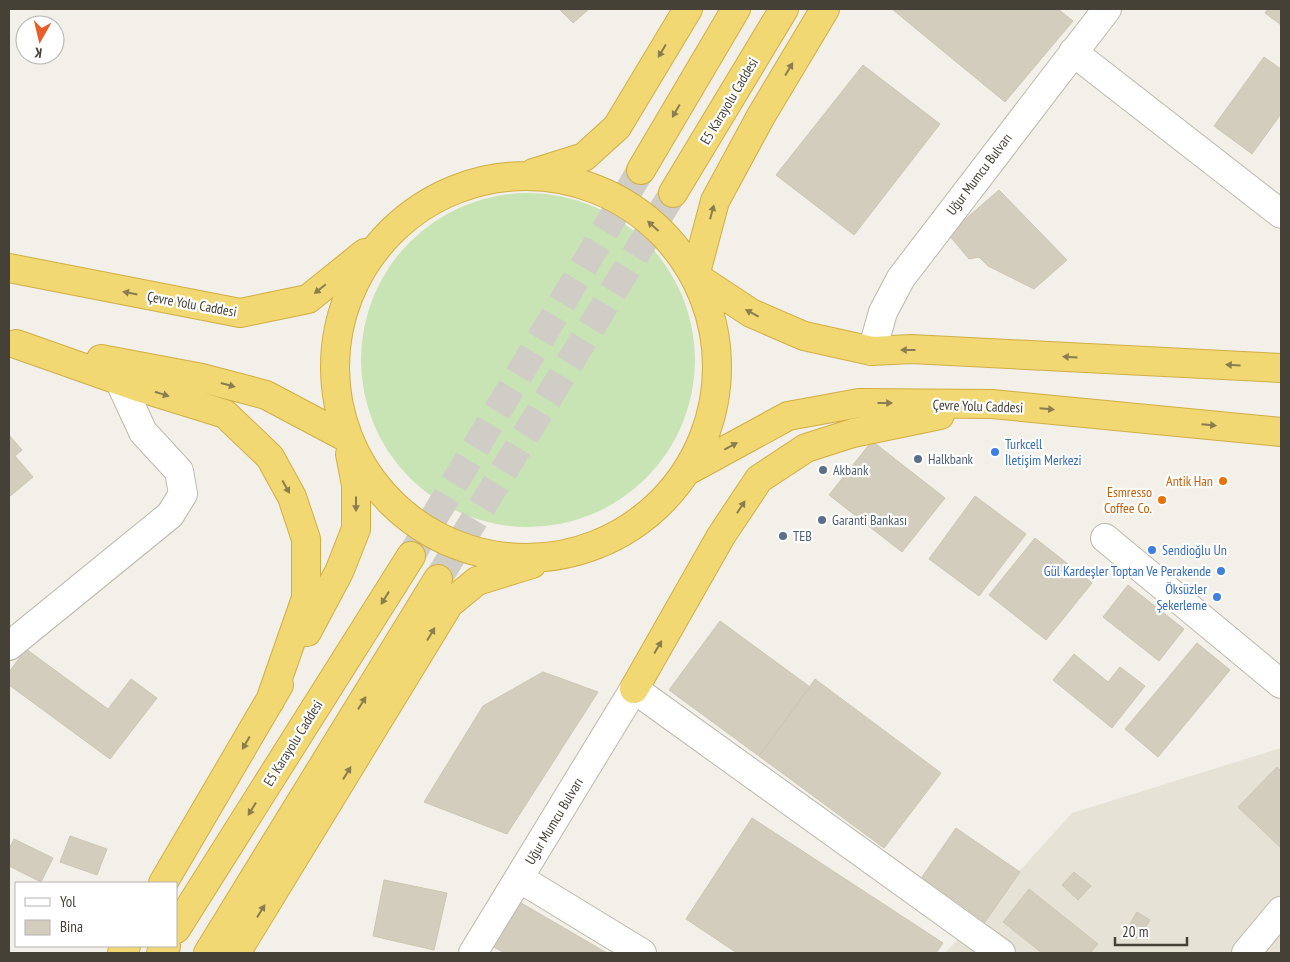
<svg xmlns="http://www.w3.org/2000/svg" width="1290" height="962" font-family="'PT Sans Narrow',sans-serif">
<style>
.residential{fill:#e6e3d6}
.green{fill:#c8e3b4}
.building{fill:#d3cdbe;stroke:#cdc6b2}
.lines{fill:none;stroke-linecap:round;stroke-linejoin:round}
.highway-tunnel{stroke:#cfcdc5;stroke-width:28;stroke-dasharray:28 14;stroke-linecap:butt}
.minor-casing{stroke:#bdb9ab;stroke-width:30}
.highway-casing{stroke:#d0ae44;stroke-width:30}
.minor{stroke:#fff;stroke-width:28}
.highway{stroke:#f2d873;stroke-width:28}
.oneway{fill:#8a7d4f}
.shop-dot{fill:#3f7fe0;stroke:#fff;stroke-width:2}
.service-dot{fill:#5c6f8a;stroke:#fff;stroke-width:2}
.food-dot{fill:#e8710a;stroke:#fff;stroke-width:2}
.labels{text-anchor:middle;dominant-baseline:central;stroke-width:4.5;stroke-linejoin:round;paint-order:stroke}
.street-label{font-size:14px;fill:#454137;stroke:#fff}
.shop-label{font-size:14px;fill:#366cbe;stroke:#fff;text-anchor:start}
.service-label{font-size:14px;fill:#4e5e75;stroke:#fff;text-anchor:start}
.food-label{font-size:14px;fill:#c56008;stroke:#fff;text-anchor:end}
</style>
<rect width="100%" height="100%" fill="#f2f0e8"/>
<!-- residential -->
<path class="residential" d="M1281,748V953H945L1072,813Z"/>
<!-- green -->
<path class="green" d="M361 360a167 167 0 1 1 334 0a167 167 0 1 1-334 0Z"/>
<!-- building -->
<path class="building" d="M559,9H589L573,23Z
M892,9H1058L1073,21L1005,102Z
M1268,9H1281V25L1265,13Z
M1264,57L1281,69V114L1252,154L1214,126Z
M863,65L940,124L854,235L776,175Z
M999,190L1067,260L1034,289L988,266L979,257L969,259L948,234Z
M9,435L22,450L15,456L33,477L9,497Z
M872,441L945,498L902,552L829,495Z
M975,496L1026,534L979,596L929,559Z
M1035,538L1092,583L1046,640L989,595Z
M1128,585L1184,629L1159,661L1103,617Z
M720,621L810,687L759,756L669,690Z
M1197,643L1230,670L1158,757L1125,729Z
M26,649L108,709L131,679L157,698L110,759L9,685V672Z
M1074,654L1108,682L1120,667L1145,686L1112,728L1053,680Z
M543,672L598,692L507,834L424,802L483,706Z
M815,679L941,773L884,848L759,756Z
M1277,767L1281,771V848L1238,807Z
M752,818L943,943L936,953H737L686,919Z
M956,828L1020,872L985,922L922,877Z
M70,836L107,849L97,875L60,862Z
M14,839L53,858L41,882L9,866V849Z
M1074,872L1091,886L1078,900L1062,885Z
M384,880L447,893L434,950L373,936Z
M1029,889L1098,944L1090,953H1042L1003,922Z
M516,900L607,953H505L490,945Z
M1137,912L1150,920L1138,939L1125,932Z"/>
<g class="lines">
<!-- highway-tunnel -->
<path class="highway-tunnel" d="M411,556L641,170
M438,579L673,193"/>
<!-- minor casing -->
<g class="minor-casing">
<path id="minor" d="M1073,52L1281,214
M872,351L883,312L901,278L1107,9
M1105,538L1281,684
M9,646L170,515L183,494L179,471L143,432L119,380
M519,878L642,953
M473,953L634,689L1001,953
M1246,953L1281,911"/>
</g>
<!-- highway casing -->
<g class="highway-casing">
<path id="highway" d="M641,170L736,9
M533,173L584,157L617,127L688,9
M335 367a191 191 0 1 1 382 0a191 191 0 1 1-382 0Z
M673,193L784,9
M9,268L240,313L308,299L365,253
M695,276L751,313L804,336L872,351L911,349L1281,368
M695,276L715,201L761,116L825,9
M16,344L141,388L225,414L270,457L292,497L306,539V598L270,701
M101,359L202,378L266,395L347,438
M689,470L788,416L859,403L992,404L1281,432
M307,632L339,572L356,529V485L350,454
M634,689L721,536L759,479L806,448L853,433L940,415
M163,883L279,685
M176,929L411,556
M122,953L126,946
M161,953L166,946
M208,953L438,579
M236,953L449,604L477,581L532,564"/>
</g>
<!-- minor -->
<use href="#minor" class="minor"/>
<!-- highway -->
<use href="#highway" class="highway"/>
</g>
<!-- one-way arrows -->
<defs><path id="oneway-solid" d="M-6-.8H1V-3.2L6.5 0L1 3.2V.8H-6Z" transform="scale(1.25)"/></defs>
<g class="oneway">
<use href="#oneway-solid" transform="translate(662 51) rotate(121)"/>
<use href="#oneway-solid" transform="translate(789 69) rotate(-59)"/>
<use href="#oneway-solid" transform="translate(676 111) rotate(120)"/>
<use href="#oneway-solid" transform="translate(712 212) rotate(-75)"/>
<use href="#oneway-solid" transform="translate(653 226) rotate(-138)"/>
<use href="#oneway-solid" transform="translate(320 289) rotate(141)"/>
<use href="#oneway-solid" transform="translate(130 293) rotate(-169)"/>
<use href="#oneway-solid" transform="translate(752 313) rotate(-152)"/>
<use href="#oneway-solid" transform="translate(908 350) rotate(180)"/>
<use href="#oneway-solid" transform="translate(1070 357) rotate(-177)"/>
<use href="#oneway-solid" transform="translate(1233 365) rotate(-177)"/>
<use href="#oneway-solid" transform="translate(228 385) rotate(15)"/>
<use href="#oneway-solid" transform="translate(162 394) rotate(17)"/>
<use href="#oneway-solid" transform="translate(885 403)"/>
<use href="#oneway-solid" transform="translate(1047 409) rotate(5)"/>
<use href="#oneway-solid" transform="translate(1209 425) rotate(5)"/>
<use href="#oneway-solid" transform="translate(731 446) rotate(-28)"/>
<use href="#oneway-solid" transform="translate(286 487) rotate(61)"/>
<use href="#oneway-solid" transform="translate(356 504) rotate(90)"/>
<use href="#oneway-solid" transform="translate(741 507) rotate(-57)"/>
<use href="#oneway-solid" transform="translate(385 598) rotate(122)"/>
<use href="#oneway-solid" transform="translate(431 634) rotate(-59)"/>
<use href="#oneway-solid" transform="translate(658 647) rotate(-60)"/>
<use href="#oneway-solid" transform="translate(362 703) rotate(-58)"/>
<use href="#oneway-solid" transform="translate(246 743) rotate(120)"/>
<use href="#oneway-solid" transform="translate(347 773) rotate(-58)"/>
<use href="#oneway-solid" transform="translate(252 809) rotate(122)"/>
<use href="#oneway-solid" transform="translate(261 911) rotate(-58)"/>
</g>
<!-- markers -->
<g class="shop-dot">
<circle cx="995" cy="452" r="5"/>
<circle cx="1152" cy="550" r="5"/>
<circle cx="1221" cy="571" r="5"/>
<circle cx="1217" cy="597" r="5"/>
</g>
<g class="service-dot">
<circle cx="918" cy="459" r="5"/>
<circle cx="823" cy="470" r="5"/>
<circle cx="822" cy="520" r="5"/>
<circle cx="783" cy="536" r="5"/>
</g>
<g class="food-dot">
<circle cx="1223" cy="481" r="5"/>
<circle cx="1162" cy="500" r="5"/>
</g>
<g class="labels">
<!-- street labels -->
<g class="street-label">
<text transform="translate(729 101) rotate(-59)">E5 Karayolu Caddesi</text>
<text transform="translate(979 174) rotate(-53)">Uğur Mumcu Bulvarı</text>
<text transform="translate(192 304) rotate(10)">Çevre Yolu Caddesi</text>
<text transform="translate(978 406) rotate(2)">Çevre Yolu Caddesi</text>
<text transform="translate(293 743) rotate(-58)">E5 Karayolu Caddesi</text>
<text transform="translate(554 821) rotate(-59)">Uğur Mumcu Bulvarı</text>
</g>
<!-- shop labels -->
<g class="shop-label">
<text x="1005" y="444">Turkcell<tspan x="1005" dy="16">İletişim Merkezi</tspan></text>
<text x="1162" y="550">Sendioğlu Un</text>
<text x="1211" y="571" text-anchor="end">Gül Kardeşler Toptan Ve Perakende</text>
<text x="1207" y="589" text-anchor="end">Öksüzler<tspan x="1207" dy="16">Şekerleme</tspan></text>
</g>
<!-- service labels -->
<g class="service-label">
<text x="928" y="459">Halkbank</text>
<text x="833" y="470">Akbank</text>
<text x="832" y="520">Garanti Bankası</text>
<text x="793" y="536">TEB</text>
</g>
<!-- food labels -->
<g class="food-label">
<text x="1213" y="481">Antik Han</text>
<text x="1152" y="492">Esmresso<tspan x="1152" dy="16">Coffee Co.</tspan></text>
</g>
</g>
<!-- border -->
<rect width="1290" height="962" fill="none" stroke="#454137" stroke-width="20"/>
<!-- legend -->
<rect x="15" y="882" width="162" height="65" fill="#ffffff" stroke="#b5b3af"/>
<rect x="25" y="898" width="25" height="8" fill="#ffffff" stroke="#b5b3af"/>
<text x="60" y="907" font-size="15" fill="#454137">Yol</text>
<rect x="25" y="920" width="25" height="15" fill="#d3cdbe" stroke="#b5b3af"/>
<text x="60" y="932" font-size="15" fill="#454137">Bina</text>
<!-- north arrow -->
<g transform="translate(40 40) rotate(188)"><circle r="24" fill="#ffffff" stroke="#b5b3af"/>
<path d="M0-4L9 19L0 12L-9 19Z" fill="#e85e29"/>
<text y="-8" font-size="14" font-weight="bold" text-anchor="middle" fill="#454137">K</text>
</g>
<!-- scale -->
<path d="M1115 937v8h72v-8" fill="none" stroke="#454137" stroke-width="2.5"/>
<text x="1122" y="937" font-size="15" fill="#454137" stroke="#ffffff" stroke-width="4" paint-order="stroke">20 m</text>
</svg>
